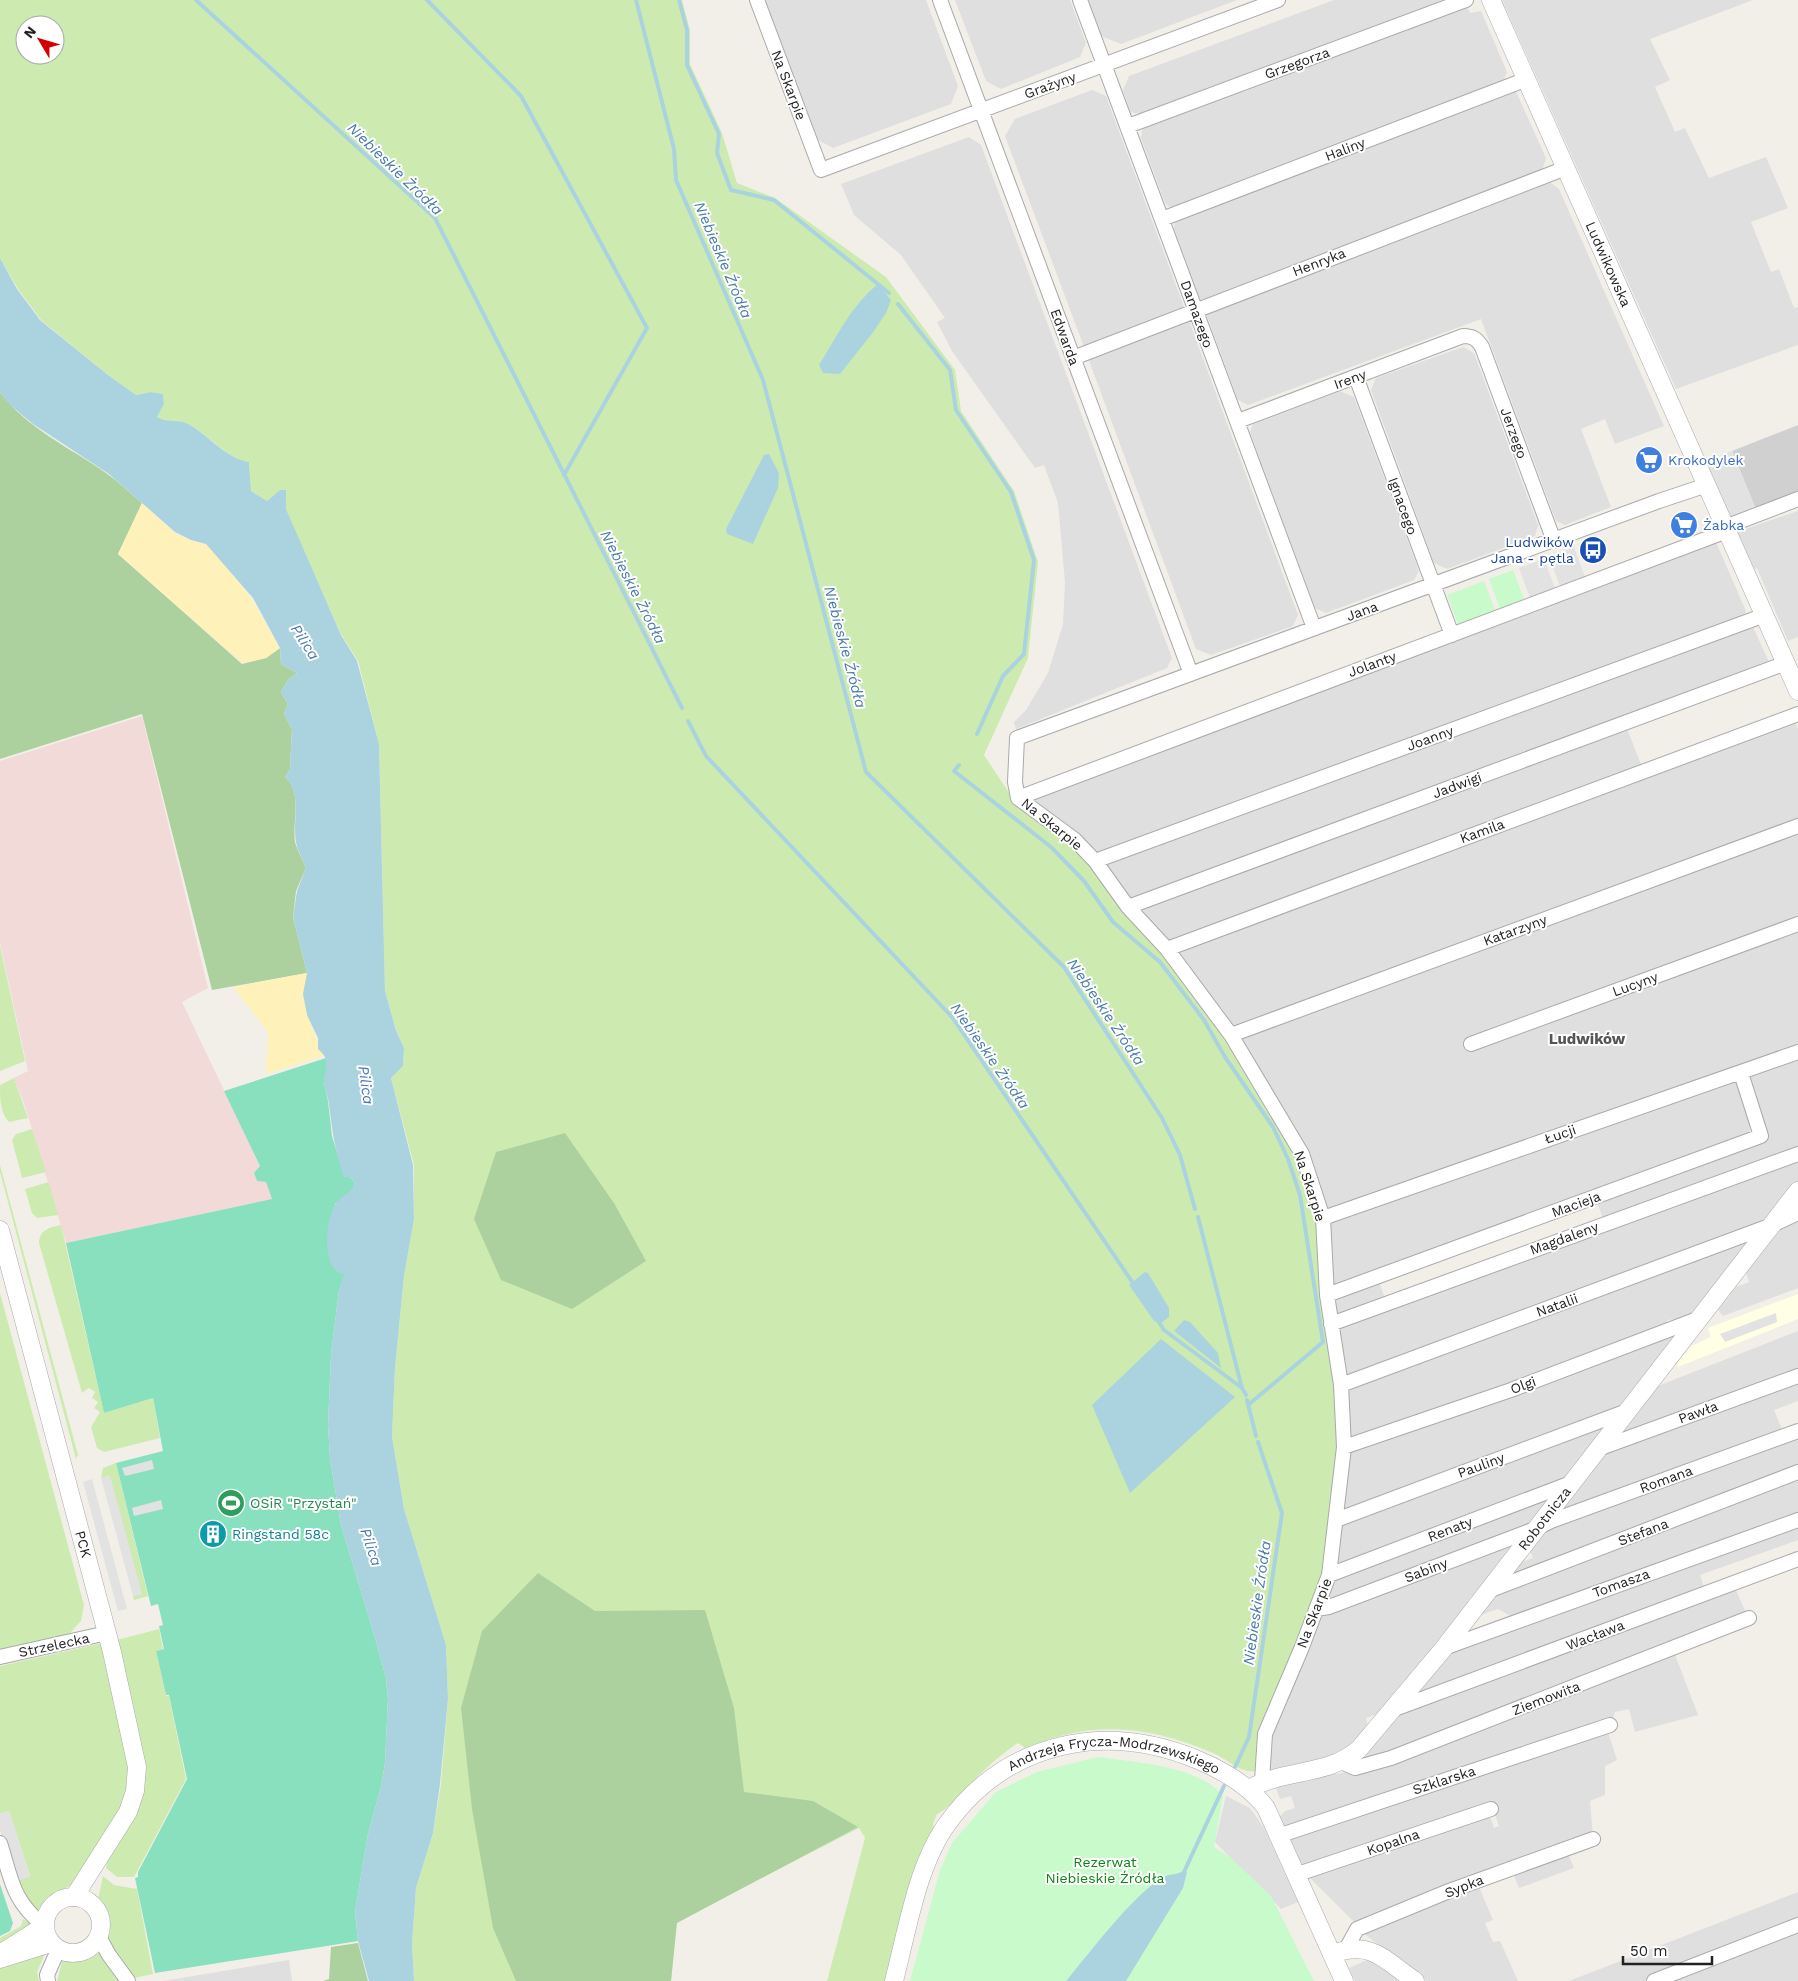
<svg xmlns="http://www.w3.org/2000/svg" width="1798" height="1981" font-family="'Work Sans',sans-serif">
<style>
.residential{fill:#e0dfdf}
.commercial{fill:#f2dad9}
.education{fill:#ffffe5}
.religious{fill:#d0d0d0}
.grass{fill:#cdebb0;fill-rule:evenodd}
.forest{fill:#add19e}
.sand{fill:#fff1ba}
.park{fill:#c8facc}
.pitch{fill:#88e0be}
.parking{fill:#e2e2e2}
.water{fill:#aad3df}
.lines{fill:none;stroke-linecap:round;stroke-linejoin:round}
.stream{stroke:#aad3df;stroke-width:4}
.minor-casing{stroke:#a9a9a9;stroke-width:16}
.tertiary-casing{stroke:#a9a9a9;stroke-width:19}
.minor{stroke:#fff;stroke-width:14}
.tertiary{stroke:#fff;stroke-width:18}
.labels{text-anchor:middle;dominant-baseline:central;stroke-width:4;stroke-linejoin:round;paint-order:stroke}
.street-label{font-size:14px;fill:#222;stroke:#fff}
.shop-label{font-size:14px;fill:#366cbe;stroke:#fff;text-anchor:start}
.transit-label{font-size:14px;fill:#164399;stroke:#fff;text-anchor:end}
.leisure-label{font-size:14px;fill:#27864d;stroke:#fff;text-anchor:start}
.culture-label{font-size:14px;fill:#0d838f;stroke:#fff;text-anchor:start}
.park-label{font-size:14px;fill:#0c8416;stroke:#fff}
.water-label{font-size:15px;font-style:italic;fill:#4a7aab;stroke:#fff}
.neighbourhood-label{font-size:15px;font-weight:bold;fill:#555;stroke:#fff}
</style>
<rect width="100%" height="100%" fill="#f2efe9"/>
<!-- residential -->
<path class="residential" d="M765,0H926L958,86L951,104L833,148L818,140Z
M955,0H1070L1086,43L1080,57L1001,89L986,81Z
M1088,0H1237L1121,44L1101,36Z
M1334,0H1448L1140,114L1130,112L1123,90L1129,76Z
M1502,0H1753L1650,39L1670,80L1655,87L1675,132L1685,128L1709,178L1766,157L1788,208L1751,222L1771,272L1779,269L1794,308L1798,307V345L1676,389Z
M1466,4L1470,13L1481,11L1507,72L1502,84L1172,209L1165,203L1141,138L1143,126Z
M1514,87L1546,158L1542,171L1201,302L1174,229L1175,219Z
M1092,90L1106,96L1184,307L1084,347L1005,136L1015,119Z
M969,137L981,145L1172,658L1167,668L1016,729L1014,722L1026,710L1048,673L1063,624L1065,582L1058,503L1044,465L1035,468L952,351L937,322L945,318L901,255L854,215L841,184Z
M1548,181L1559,189L1664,426L1615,444L1605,419L1581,429L1611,507L1565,525L1556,521L1481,319L1248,405L1238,400L1205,311Z
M1188,318L1298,615L1293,626L1211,655L1196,649L1088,358Z
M1463,347L1474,353L1538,525L1535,536L1447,569L1434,563L1371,390L1376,378Z
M1340,391L1354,397L1419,571L1414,580L1326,613L1315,608L1250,432L1253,424Z
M1798,511V637L1788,641L1757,568L1754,569L1738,534L1739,531Z
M1715,540L1746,611L1744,617L1095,855L1025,802Z
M1752,625L1770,664L1130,901L1105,863Z
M1794,719L1798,729V824L1235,1029L1176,956L1179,950Z
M1626,726L1642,767L1167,942L1134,909Z
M1798,830V1045L1330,1212L1324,1209L1237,1037Z
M1798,1057V1152L1604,1221L1597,1202L1767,1139L1750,1081L1753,1074Z
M1734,1076L1750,1125L1749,1134L1336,1288L1330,1283L1327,1226L1332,1219Z
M1798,1156V1180L1765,1223L1354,1377L1344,1376L1335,1325Z
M1798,1217V1288L1723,1316L1718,1310L1736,1287L1749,1282L1746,1273L1787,1221Z
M1747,1238L1750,1242L1690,1318L1667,1320V1328L1357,1438L1349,1436L1347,1386Z
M1379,1282L1386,1301L1334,1319V1299Z
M1678,1329L1680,1334L1613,1413L1343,1515L1349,1448Z
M1798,1331V1373L1620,1434L1658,1386Z
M1798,1380V1401L1774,1410L1784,1434L1560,1511L1611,1447Z
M1599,1425L1602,1431L1558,1485L1334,1566L1340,1521Z
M1798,1434V1469L1569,1559L1511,1575L1521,1562L1533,1558L1530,1551L1550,1524Z
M1798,1476V1517L1516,1619L1498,1609L1480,1615L1500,1589Z
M1549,1498L1524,1531L1325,1604L1333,1575Z
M1798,1522V1540L1700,1575L1705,1590L1409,1700L1459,1645Z
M1508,1542L1513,1545L1475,1595L1470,1597L1468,1605L1381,1713L1366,1718L1368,1727L1347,1751L1319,1762L1271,1770L1268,1742L1321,1613Z
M1734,1586L1747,1615L1359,1765L1357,1759L1398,1713Z
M1674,1652L1698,1715L1635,1732L1629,1709L1615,1712L1612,1721L1284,1829L1279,1817L1285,1811L1295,1808L1291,1796L1280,1799L1276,1788L1296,1780L1348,1772Z
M1608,1732L1617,1760L1605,1766V1795L1590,1801L1593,1836L1357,1925L1308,1876L1489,1813L1494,1828L1499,1826L1492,1806L1303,1869L1288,1838Z
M1226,1796L1250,1808L1264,1828L1298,1902L1281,1909L1215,1842Z
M1567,1851L1574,1868L1519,1888L1512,1871Z
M1479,1887L1493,1920L1485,1923L1493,1942L1500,1941L1518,1981H1427L1363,1933L1366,1930Z
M1798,1892V1923L1747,1943L1646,1981H1569Z
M1798,1930V1981H1664Z
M1369,1959L1400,1981H1355L1349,1968Z
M289,1960L292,1981H163Z"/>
<!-- commercial -->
<path class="commercial" d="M142,716L208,988L182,1002L260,1166L254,1173L257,1181L266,1182L272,1199L66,1243L25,1106L14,1078L28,1071L0,943V761Z"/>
<!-- education -->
<path class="education" d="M1798,1294V1319L1678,1367L1677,1363L1691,1346L1711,1337L1708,1328Z"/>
<!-- religious -->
<path class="religious" d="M1798,425V491L1755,507L1732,451Z"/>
<!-- grass -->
<path class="grass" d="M0,0H682L690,30V64L722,133L737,183L775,198L886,277L955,370L961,411L1014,491L1038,562L1028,658L984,755L1015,802L1073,842L1165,953L1231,1041L1306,1175L1316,1223L1327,1325L1338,1387L1340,1451L1325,1574L1255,1771C1241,1774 1226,1758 1213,1753C1146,1725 1093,1720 1025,1748L1018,1743C998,1756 980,1774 963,1791C954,1800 949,1808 937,1814L933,1824L935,1829L886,1981H827L865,1838L859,1828L676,1922L671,1981H414L412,1944L416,1888L433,1833L441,1784L448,1699L446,1645L404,1509L392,1437L395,1366L404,1276L414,1219V1165L391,1078L403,1066L404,1048L396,1029L385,991L379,744L358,661L341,634L300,543L286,509V490H280L267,501L251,491L249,462C226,458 210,436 190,425C177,418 171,425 157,417L164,404L163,394L151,392L136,395L108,375L41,320L18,289L0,258ZM25,25H55V55H25Z
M0,946L25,1061L0,1071Z
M14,1078L28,1118L9,1122C0,1113 0,1098 0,1085Z
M32,1129L46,1172L22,1178L12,1140L16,1134Z
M0,1165L78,1455L76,1459L0,1172Z
M49,1182L58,1215L37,1218L32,1213L25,1189Z
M61,1225L104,1413L153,1398L160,1438L104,1452L97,1448L91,1427L100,1412L94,1408L98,1402L92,1398L95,1392L89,1388L82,1393L39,1243C40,1229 49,1228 61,1225Z
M0,1293L84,1605L81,1621L71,1632V1635L0,1652Z
M116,1463L148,1596L134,1600L133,1596L141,1594L109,1476L101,1478L103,1468Z
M159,1629L163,1649L156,1651L166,1696H169L186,1779L134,1877H117L106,1868L108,1857L135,1807L117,1640Z
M102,1643L130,1758L125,1804L99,1851L70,1886L49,1896L37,1911L29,1906L16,1881L30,1876L9,1811L0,1814V1666Z
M103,1876L114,1885L137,1889L153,1974L134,1978C124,1965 110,1950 106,1933C103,1917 108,1916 98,1899Z
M23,1919L33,1925L46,1951L37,1972L39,1981H0V1938L21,1926Z
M97,1950L118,1981H57L63,1958C77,1962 86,1960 97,1950Z"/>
<!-- forest -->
<path class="forest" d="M0,392C26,428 71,448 106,473C119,482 130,493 142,503L118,554L242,664L266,658L280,648L281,664L297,673L288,680L281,692L288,704L284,714L292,729L290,769L285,777C303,793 292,820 295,842C297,850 303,860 306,868L296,891L293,917L307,973L212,990L142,714L0,759Z
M565,1133L614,1203L646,1261L572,1309L501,1280L474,1219L496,1152Z
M538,1573L595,1611L705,1610L734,1708L744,1792L813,1801L858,1827L677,1923L671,1981H516L493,1928L472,1809L461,1708L482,1631Z
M358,1943L368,1981H323L329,1979L331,1947Z"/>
<!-- sand -->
<path class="sand" d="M142,503L175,533L192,541L206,544L220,559L252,599L280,648L266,658L242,663L118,554Z
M307,973C304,992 305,1009 312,1027C315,1036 318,1039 319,1049L326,1055L266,1074L268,1032L233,987Z"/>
<!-- park -->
<path class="park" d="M1513,570L1524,599L1500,609L1489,579Z
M1484,581L1495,610L1458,624L1447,595Z
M1098,1757C1134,1762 1200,1766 1223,1796L1214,1847L1230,1857L1271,1896L1314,1981H910L940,1870L952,1843L996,1792L1037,1772Z"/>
<!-- pitch -->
<path class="pitch" d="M326,1058L328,1062L324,1082L328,1101L332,1136L344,1176L350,1177L355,1183L352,1191L335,1204L345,1274L339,1290L331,1355L328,1425L330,1458L341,1525L376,1641L386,1678L388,1699L385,1763L381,1787L368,1834L355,1912L358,1941L155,1973L135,1878L138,1877V1872L187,1779L169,1695H166L156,1651L164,1649L159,1626L163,1625L158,1604L151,1606L116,1463L163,1451L153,1398L104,1413L66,1243L272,1199L266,1182L257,1181L254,1173L260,1166L224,1091Z
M0,1884L13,1923L10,1931L0,1936Z"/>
<!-- parking -->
<path class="parking" d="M1732,451L1755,507L1730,517L1706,462Z
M1574,547L1585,577L1560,586L1549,557Z
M1544,559L1555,588L1530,598L1519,568Z
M1776,1313L1777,1322L1725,1342L1720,1334Z
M152,1460L154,1469L125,1476L122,1468Z
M110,1476L142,1594L133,1596L101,1478Z
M92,1479L127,1609L118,1611L83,1482Z
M161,1500L163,1509L134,1516L132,1508Z
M9,1811L30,1877L16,1881L0,1830V1814Z"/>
<!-- water -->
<path class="water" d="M0,258L17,289L40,320L108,375L136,395L151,392L163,394L164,404L157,417C170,424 178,418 190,425C210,437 226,458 249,462L251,491L267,501L280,490H286V509L341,635L357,661L379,744L385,991L396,1030L404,1048L403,1066L391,1078L413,1165L414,1219L404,1276L395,1367L392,1437L404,1509L446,1645L448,1699L440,1784L433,1833L416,1888L412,1944L414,1981H369L358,1941L355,1912L368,1834L381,1787L385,1763L388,1699L386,1678L376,1641L341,1525L330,1458L328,1425L331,1355L339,1290L344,1274C321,1272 325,1220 335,1205C340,1196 351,1194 355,1183L350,1177H344C335,1152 332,1129 329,1104C328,1096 324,1088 324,1080C325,1066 331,1060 318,1049V1038L307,1015L303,994L307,973L293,917L297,891L306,868C303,860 297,850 296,842C292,820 303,794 285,777L290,769L292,729L284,714L288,704L281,692L288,680L297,673L281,664L280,648L253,598L206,544L191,540L175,532L109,474L33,424L9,404L0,392Z
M878,284L891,300L886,313L874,331L840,374L823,373L819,365C838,335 850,307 878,284Z
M769,454L779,473L778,488L753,544L727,534L726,529L764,455Z
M1145,1272L1148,1273L1169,1308V1317L1161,1323L1154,1321L1129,1285Z
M1184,1320L1190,1322L1218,1353L1221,1368L1174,1331Z
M1161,1339L1235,1397L1130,1493L1092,1405Z
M1183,1871L1187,1872L1183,1888L1126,1981H1066C1092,1950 1129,1900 1161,1878C1168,1874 1177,1875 1183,1871Z"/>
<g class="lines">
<!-- stream -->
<path class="stream" d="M196,0L435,218L682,708
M427,0L521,96L647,328L564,475
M636,0L674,149L676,180L763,380L866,772L1064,967L1162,1118L1180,1155L1195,1209
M679,0L687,30V65L719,134L717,153L731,190L774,200L889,293
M898,304L950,370L956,410L1011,492L1034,560L1024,654L1003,676L977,734
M688,721L706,756L952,1017L1135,1286
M959,765L954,771L1051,847L1084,881L1113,922L1160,962L1204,1020L1225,1057L1273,1127L1288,1159L1300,1195L1323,1342L1248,1405
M1198,1217L1242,1388L1246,1395
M1157,1319L1164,1330L1242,1388
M1247,1400L1256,1436
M1235,1767L1249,1737L1282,1513L1258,1442
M1183,1874L1224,1786"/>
<!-- minor casing -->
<g class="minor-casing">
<path id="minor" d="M757,0L821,170L1278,0
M940,0L1191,674
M1080,0L1314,628
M1128,126L1466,0
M1162,219L1527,79
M1073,358L1566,168
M1356,377L1452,635
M1238,421L1463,336C1473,336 1477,339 1482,347L1554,541
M1725,527L1798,499
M1018,798L1727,531
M1095,861L1765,615
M1128,907L1786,663
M1167,949L1798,714
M1231,1035L1798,826
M1471,1044L1798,924
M1323,1218L1798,1052
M1327,1295L1761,1136L1741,1073
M1331,1324L1798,1154
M1341,1385L1772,1225L1798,1213
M1344,1447L1511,1390L1700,1318
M1598,1449L1798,1376
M1336,1520L1627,1411
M1329,1575L1571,1483
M1488,1591L1798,1472
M1316,1609L1329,1607L1535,1529L1551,1521L1798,1431
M1444,1648L1798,1520
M0,1657L107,1633
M1392,1710L1798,1559
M1341,1762L1355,1768L1391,1758L1749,1618
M1262,1781L1265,1734L1302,1647L1329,1575L1344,1447L1341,1385L1327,1295L1323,1218L1302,1154L1231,1035L1167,949L1128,907L1095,861L1075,840L1018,798L1015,782L1017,738L1659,501L1707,485
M1278,1836L1610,1725
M0,1843C12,1881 12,1900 44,1926
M1295,1875L1491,1809
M99,1937L109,1955L128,1981
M1346,1949L1357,1929L1449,1891L1593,1839
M48,1981L47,1975L58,1950
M1654,1981L1798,1925"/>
</g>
<!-- tertiary casing -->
<g class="tertiary-casing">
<g id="tertiary">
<path id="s1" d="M1491,0L1798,691"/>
<path id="s2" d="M0,1230L112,1652L137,1767L135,1791L128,1812L74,1897"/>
<path id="s3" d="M1249,1789C1283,1769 1329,1776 1359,1749L1444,1648L1798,1191"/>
<circle cx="73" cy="1925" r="28"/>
<path d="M3,1952L44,1926"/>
<path d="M1332,1954C1372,1940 1383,1959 1415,1981"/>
<path d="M0,1959L51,1943"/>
<path id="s4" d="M894,1981C907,1931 917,1866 947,1824C1008,1740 1106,1722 1198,1760C1224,1771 1249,1785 1266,1808L1344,1981"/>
</g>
</g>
<!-- minor -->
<use href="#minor" class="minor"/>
<!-- tertiary -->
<use href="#tertiary" class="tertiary"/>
</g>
<!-- icons -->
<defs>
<g id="supermarket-disc" transform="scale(1.4375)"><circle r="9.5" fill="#3f7fe0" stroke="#fff"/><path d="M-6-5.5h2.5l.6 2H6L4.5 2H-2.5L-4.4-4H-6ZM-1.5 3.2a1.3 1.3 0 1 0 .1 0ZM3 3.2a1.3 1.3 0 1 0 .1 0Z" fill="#fff"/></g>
<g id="bus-disc" transform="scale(1.4375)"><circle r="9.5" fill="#1a4fb4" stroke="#fff"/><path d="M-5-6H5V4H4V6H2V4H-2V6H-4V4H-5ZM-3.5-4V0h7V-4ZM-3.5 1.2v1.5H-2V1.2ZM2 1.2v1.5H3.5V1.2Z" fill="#fff"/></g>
<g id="stadium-disc" transform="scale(1.4375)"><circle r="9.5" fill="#2e9e5b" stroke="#fff"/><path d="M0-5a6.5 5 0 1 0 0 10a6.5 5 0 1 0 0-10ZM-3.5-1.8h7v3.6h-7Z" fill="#fff"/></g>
<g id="building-disc" transform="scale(1.4375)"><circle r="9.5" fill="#0f9aa8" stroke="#fff"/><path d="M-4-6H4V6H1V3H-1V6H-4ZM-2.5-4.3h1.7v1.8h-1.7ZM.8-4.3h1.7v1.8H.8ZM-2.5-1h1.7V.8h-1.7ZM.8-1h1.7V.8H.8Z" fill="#fff"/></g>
</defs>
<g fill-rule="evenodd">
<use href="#supermarket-disc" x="1649" y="460"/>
<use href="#supermarket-disc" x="1684" y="525"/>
<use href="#bus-disc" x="1593" y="550"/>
<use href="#stadium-disc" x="231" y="1503"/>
<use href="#building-disc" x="213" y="1534"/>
</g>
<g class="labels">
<!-- street labels -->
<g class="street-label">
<text transform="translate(1297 63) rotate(-20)">Grzegorza</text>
<text transform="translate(789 85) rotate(69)">Na Skarpie</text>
<text transform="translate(1050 85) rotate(-20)">Grażyny</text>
<text transform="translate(1345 149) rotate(-21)">Haliny</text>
<text transform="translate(1319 262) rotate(-21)">Henryka</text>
<text stroke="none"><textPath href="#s1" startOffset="289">Ludwikowska</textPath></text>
<text transform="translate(1197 314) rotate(70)">Damazego</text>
<text transform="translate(1065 337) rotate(70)">Edwarda</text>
<text transform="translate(1350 379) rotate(-20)">Ireny</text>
<text transform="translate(1514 433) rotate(70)">Jerzego</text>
<text transform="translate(1403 506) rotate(70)">Ignacego</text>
<text transform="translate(1362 611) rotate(-20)">Jana</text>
<text transform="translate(1372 664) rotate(-20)">Jolanty</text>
<text transform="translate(1430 738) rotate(-20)">Joanny</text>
<text transform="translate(1457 785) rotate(-20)">Jadwigi</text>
<text transform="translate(1052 824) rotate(39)">Na Skarpie</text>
<text transform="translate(1482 831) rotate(-20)">Kamila</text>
<text transform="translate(1515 930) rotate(-20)">Katarzyny</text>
<text transform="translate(1635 984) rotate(-20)">Lucyny</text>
<text transform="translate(1560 1134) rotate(-19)">Łucji</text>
<text transform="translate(1310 1186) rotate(72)">Na Skarpie</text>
<text transform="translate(1576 1204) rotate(-20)">Macieja</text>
<text transform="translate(1564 1238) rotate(-20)">Magdaleny</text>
<text transform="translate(1557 1305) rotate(-20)">Natalii</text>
<text transform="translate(1523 1385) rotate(-20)">Olgi</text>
<text transform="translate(1698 1412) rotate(-20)">Pawła</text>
<text transform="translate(1481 1465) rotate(-20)">Pauliny</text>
<text transform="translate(1666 1479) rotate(-20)">Romana</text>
<text stroke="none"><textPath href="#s3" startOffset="414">Robotnicza</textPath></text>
<text transform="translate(1450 1529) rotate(-21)">Renaty</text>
<text transform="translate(1643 1532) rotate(-21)">Stefana</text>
<text stroke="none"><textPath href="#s2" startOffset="325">PCK</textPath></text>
<text transform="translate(1426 1570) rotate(-21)">Sabiny</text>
<text transform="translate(1621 1583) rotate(-20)">Tomasza</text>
<text transform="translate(1314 1613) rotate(-69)">Na Skarpie</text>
<text transform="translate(1595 1635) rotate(-21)">Wacława</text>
<text transform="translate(54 1645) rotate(-12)">Strzelecka</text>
<text transform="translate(1546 1698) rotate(-21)">Ziemowita</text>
<text stroke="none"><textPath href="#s4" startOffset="361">Andrzeja Frycza-Modrzewskiego</textPath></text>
<text transform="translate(1444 1780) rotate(-18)">Szklarska</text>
<text transform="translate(1393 1842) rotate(-19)">Kopalna</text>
<text transform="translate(1464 1886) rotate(-21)">Sypka</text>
</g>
<!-- shop labels -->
<g class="shop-label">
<text x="1668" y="460">Krokodylek</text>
<text x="1703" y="525">Żabka</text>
</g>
<!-- transit labels -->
<g class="transit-label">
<text x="1574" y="542">Ludwików<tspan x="1574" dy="16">Jana - pętla</tspan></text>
</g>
<!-- leisure labels -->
<g class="leisure-label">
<text x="250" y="1503">OSiR "Przystań"</text>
</g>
<!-- culture labels -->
<g class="culture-label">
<text x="232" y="1534">Ringstand 58c</text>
</g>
<!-- park labels -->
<g class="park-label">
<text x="1105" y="1862">Rezerwat<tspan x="1105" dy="16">Niebieskie Źródła</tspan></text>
</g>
<!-- water labels -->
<g class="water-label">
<text transform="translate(395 169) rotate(44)">Niebieskie Żródła</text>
<text transform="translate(723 260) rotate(67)">Niebieskie Źródła</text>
<text transform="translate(633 587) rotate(63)">Niebieskie Żródła</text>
<text transform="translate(305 642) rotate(57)">Pilica</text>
<text transform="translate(845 647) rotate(75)">Niebieskie Źródła</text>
<text transform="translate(1106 1012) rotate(56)">Niebieskie Źródła</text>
<text transform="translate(990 1056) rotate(55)">Niebieskie Żródła</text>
<text transform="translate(366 1085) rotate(82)">Pilica</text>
<text transform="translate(371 1547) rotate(71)">Pilica</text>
<text transform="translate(1257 1603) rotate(-82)">Niebieskie Źródła</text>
</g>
<!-- neighbourhood labels -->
<g class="neighbourhood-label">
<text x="1587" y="1039">Ludwików</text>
</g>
</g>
<!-- north arrow -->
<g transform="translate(40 40) rotate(308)"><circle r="24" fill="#ffffff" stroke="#a7a7a7"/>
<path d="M0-4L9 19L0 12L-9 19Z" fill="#d40000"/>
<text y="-8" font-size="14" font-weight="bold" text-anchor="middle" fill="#222222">N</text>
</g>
<!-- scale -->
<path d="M1623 1956v8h89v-8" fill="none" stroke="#222222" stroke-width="2.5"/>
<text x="1630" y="1956" font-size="15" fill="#222222" stroke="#ffffff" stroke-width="4" paint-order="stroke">50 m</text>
</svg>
